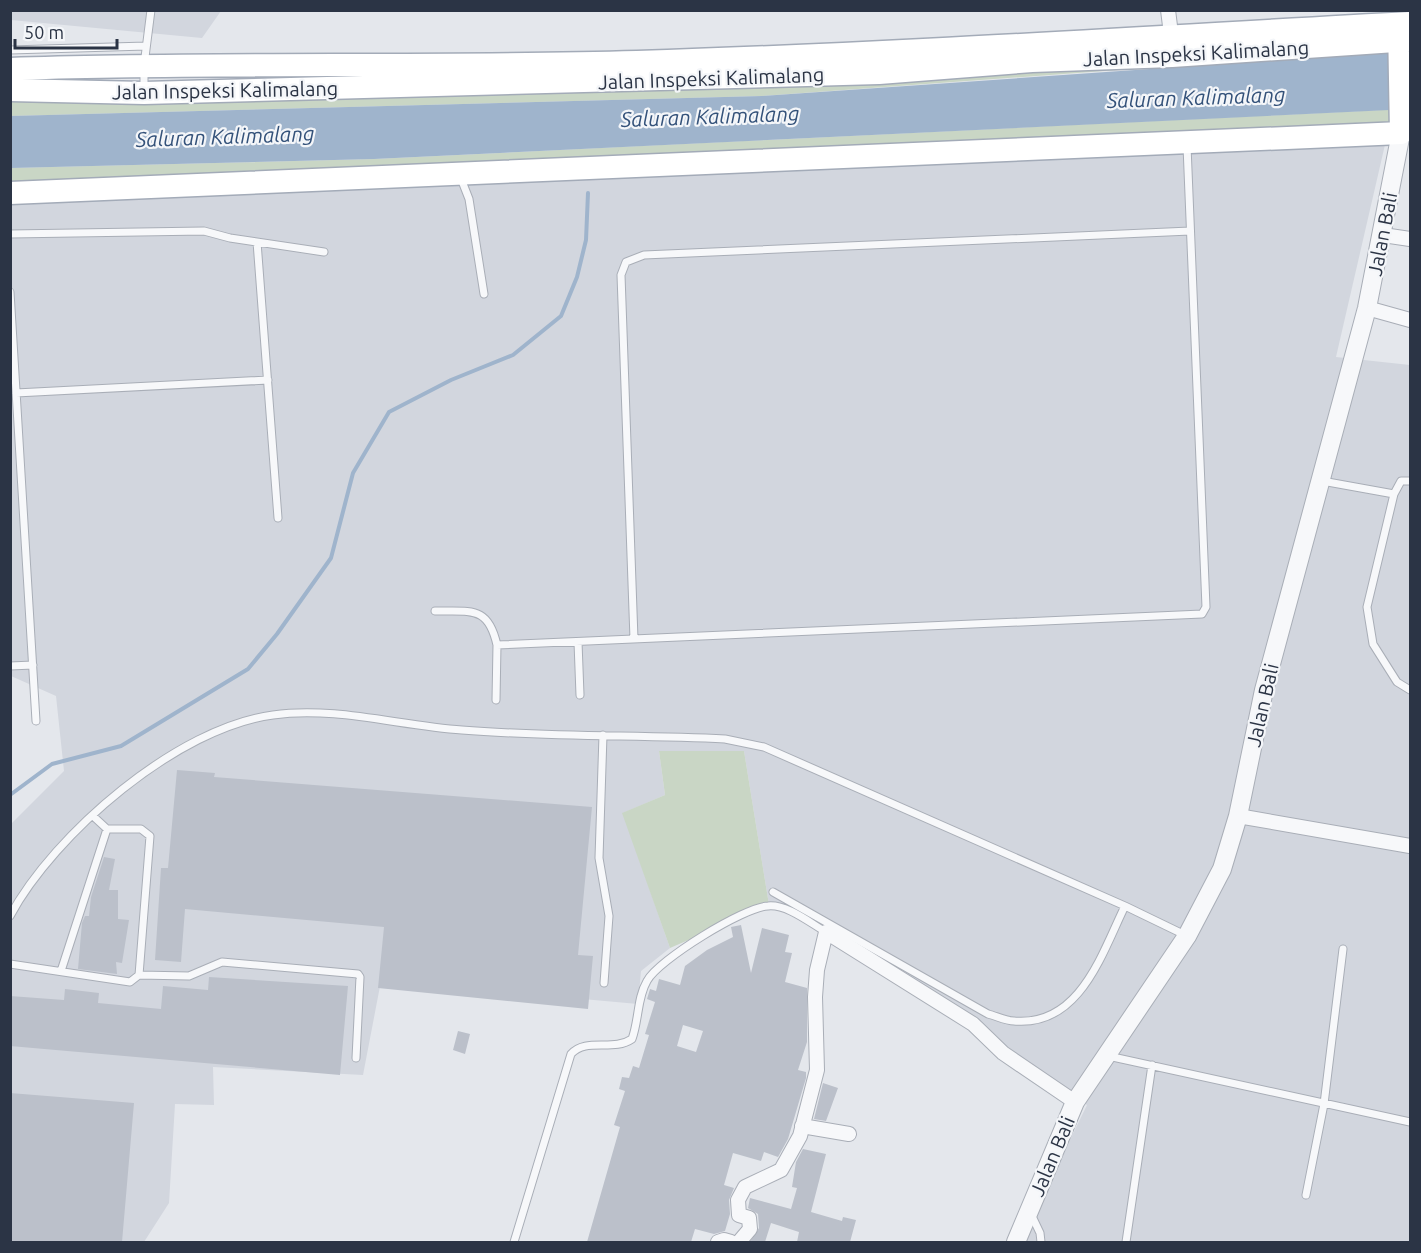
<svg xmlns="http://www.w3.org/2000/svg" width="1421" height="1253" font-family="Ubuntu,sans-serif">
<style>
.built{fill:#d2d6de}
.green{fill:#c9d6c5}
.water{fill:#9fb4cc}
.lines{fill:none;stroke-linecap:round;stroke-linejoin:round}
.stream{stroke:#9fb4cc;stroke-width:4}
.building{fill:#bbc0ca;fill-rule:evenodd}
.service-casing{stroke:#a9aeb7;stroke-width:9}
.minor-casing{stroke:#a9aeb7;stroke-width:16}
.tertiary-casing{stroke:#a9aeb7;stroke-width:20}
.primary-casing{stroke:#a3abb8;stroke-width:25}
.service{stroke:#f7f8fa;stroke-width:7}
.minor{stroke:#f7f8fa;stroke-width:14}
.tertiary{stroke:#f7f8fa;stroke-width:18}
.primary{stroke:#fff;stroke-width:22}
.labels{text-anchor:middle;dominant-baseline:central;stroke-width:4.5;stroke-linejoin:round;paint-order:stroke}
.street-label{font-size:20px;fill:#2b3445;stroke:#f4f6f9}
.water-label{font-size:21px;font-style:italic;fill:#34527a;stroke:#f4f6f9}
</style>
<rect width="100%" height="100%" fill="#e4e7ec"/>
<!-- built -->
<path class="built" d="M10,11H221L202,38L11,20Z
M1387,136L1336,357L1410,365V1242H1020L1087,1105L814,925L769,905L744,751H659L665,795L623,813L670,948L641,971L638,1004L381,981L363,1075L213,1067L214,1105L175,1104L169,1203L144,1242H11V824L64,771L56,696L11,676L10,197Z"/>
<!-- green -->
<path class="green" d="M310,65L1172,66L762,96L11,116L10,90L310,89Z
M1402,109L1401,133L11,193L10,168L374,159Z
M659,751H744L769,905L670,948L622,813L665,795Z"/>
<!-- water -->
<path class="water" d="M1410,51V109L374,159L11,168L10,116L762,96Z"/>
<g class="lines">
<!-- stream -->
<path class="stream" d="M10,795L52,764L121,746L248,669L277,634L331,558L353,473L389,412L451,380L513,355L561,316L577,277L586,240L588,193"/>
</g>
<!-- building -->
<path class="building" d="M177,770L215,773L214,777L592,807L578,955L593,956L588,1009L378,988L384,927L185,909L181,962L155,960L161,868H168Z
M104,857L115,859L109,890H118V919L129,920L122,963L116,962L117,974L78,969L82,923L85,916H89L91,897Z
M741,925L751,973L762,928L789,935L785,952L792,953L785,982L807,988V1042L798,1070L806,1072V1078L788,1139L778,1157L764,1152L761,1161L733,1153L724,1185L734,1188L729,1200L730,1214L725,1231L714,1234L695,1229L691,1242H587L620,1127L614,1125L625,1091L619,1089L622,1077L629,1078L633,1066L639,1068L649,1035L645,1034L655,1002L647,999L650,989L656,991L659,979L680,985L685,966L707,950L733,937L731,927ZM683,1025L703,1031L696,1052L677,1046Z
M209,977L348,986L340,1075L10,1046V996L64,1000L65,989L99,993L98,1003L161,1009L163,986L208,990Z
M458,1031L470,1034L465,1054L453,1050Z
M823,1083L838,1088L826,1121L814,1119Z
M10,1093L134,1103L122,1242H10Z
M803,1149L826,1154L811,1212L842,1221L843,1217L856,1220L850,1242H797L799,1232L771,1223L765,1242H750L759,1228L758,1214L748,1208L750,1198L791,1209L797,1188L792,1187L796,1162Z"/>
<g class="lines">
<!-- service casing -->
<g class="service-casing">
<path id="service" d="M10,50L146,46
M144,91V65L151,10
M460,176L469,199L484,294
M10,234L204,231L230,238L324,252
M257,242L278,518
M10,292L36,721
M16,393L268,380
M1322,481L1394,494
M1410,481H1401L1394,494L1367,607L1373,644L1397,682L1410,690
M435,611C471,612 488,605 497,645L1202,614L1206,607L1187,146
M634,639L621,275L626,262L644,255L1190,231
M578,642L580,695
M10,666L33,665
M496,700L497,645
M603,735L599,858L609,916L604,983
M93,816L107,829H141L150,836L139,975
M773,892L988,1014C996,1016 1006,1021 1014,1021C1080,1027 1102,953 1125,906L1185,935
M10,916C54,834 178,727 273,715C335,706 400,726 462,730C549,737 638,735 725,739L764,747L1125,906
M10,964L130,982L139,975L189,976L222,962L358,974L360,977L356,1058
M61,971L107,829
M1108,1056L1410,1122
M1306,1195L1324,1104L1343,949
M1030,1212L1040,1233L1041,1242
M514,1242L571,1054C586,1037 613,1052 632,1039C639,1020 637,998 647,981C658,960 744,907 768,906C787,904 810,923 826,932
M1126,1242L1152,1065"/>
</g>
<!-- minor casing -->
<g class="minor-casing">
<path id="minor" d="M1168,10L1172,42
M1383,235L1410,239
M1367,308L1410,320
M1238,816L1410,846
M802,1126L849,1134
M718,1242L724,1240L731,1242
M739,1242L750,1229L749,1218L739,1215L738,1200L745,1187L781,1170L800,1136L817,1070L815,997L817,970L826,932L973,1024L1003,1053L1075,1102"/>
</g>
<!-- tertiary casing -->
<g class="tertiary-casing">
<path id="tertiary" d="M1016,1242L1075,1102L1187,936L1222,869L1238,816L1264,690L1367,308L1401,133"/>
</g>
<!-- primary casing -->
<g class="primary-casing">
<path id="primary" d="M10,69C219,62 428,68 637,62C895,54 1153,37 1410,23
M10,90L144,93L879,73L1032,61L1172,56L1410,40
M10,193L1401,133L1399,24"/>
</g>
<!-- service -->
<use href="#service" class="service"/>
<!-- minor -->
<use href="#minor" class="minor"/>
<!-- tertiary -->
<use href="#tertiary" class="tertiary"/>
<!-- primary -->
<use href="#primary" class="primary"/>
</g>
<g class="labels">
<!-- street labels -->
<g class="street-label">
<text transform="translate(1196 53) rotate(-3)">Jalan Inspeksi Kalimalang</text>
<text transform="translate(711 78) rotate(-2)">Jalan Inspeksi Kalimalang</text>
<text transform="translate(225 90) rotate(-1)">Jalan Inspeksi Kalimalang</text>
<text transform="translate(1382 234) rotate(-79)">Jalan Bali</text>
<text transform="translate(1262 705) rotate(-77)">Jalan Bali</text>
<text transform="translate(1052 1156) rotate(-67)">Jalan Bali</text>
</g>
<!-- water labels -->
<g class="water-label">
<text transform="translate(1196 97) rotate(-2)">Saluran Kalimalang</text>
<text transform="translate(710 116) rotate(-2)">Saluran Kalimalang</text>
<text transform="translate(225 136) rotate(-2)">Saluran Kalimalang</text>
</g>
</g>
<!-- border -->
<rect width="1421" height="1253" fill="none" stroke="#2b3445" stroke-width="24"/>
<!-- scale -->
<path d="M15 39v9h102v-9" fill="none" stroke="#2b3445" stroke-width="3"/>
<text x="24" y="39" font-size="18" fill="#2b3445" stroke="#f4f6f9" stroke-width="4.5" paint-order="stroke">50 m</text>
</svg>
